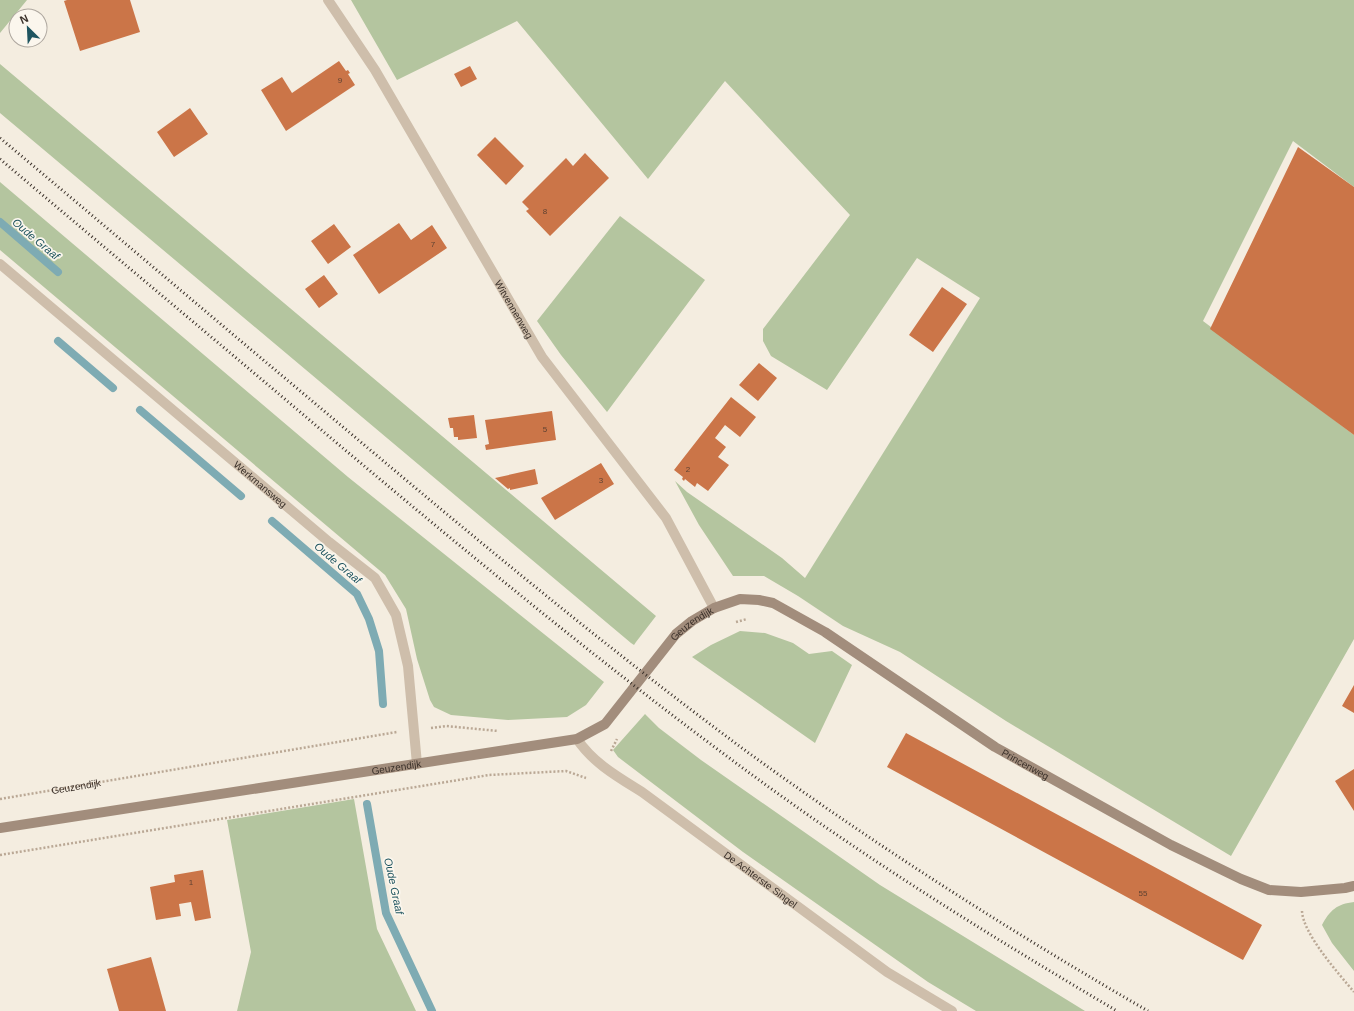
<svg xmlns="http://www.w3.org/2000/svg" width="1354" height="1011" font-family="Helvetica,sans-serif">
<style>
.green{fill:#b4c59f}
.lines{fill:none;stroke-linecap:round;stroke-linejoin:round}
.stream{stroke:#7eabb3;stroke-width:8}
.building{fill:#cb7548}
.path{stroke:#baa895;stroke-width:2.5;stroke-dasharray:2 2;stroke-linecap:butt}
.street{stroke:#cebeab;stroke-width:10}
.secondary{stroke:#a28d7c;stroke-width:10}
.rail{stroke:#3b312a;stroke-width:3;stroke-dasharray:1 3;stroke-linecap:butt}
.labels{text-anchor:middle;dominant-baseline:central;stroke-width:3.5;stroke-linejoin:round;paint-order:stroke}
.number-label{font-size:8px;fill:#5f4232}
.street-label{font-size:10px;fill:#3b312a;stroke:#fbf6ed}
.water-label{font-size:11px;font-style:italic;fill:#1e545f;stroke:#fbf6ed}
</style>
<rect width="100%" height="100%" fill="#f4ede0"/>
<!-- green -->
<path class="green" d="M0,0H27L0,33Z
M351,0H1354V187L1293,141L1203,321L1354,435V639L1231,856L1006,721L900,652L843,626L798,596L764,576H733L699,525L675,481L687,492L782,558L805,578L980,298L917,258L827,390L771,356L763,341V329L850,215L725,81L648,179L517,21L397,80Z
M0,64L656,616L636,642L634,645L631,643L0,113Z
M0,182L348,477L604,682L586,705L567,717L508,720L451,715L434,707L430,700L417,659L406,609L385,575L0,250Z
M620,216L705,280L607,412L561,355L537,321Z
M740,631L765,633L793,643L809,654L832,651L852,665L815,743L692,657L711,645Z
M645,714L659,728L701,760L880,885L1085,1011H976L928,982L743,852L618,757L613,750Z
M354,799L377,929L416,1011H237L251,952L227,820Z
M1354,902V971L1332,943L1322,925C1330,910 1337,904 1354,902Z"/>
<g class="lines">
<!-- stream -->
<path class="stream" d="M0,222L58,272
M58,341L113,388
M140,410L241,496
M272,521L357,594L369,619L379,651L383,704
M367,804L386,913L432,1011"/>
</g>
<!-- building -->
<path class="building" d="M67,0H130L140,32L80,51L64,1Z
M339,61L346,71L348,70L350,73L348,74L355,85L286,131L261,90L282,77L292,93Z
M470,66L477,79L461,87L454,74Z
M190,108L208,134L174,157L157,132Z
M495,137L524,166L506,185L477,155Z
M1298,147L1354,187V435L1210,329Z
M585,153L609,178L550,236L526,211L529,209L522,202L566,158L573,166Z
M399,223L411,240L432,225L447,248L379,294L353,255Z
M334,224L351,247L328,264L311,241Z
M324,275L338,294L319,308L305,289Z
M942,287L967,304L933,352L909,335Z
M759,363L777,378L758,401L739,385Z
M731,397L756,417L740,437L725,425L715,438L726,447L718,457L729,465L708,491L697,483L695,487L685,479L684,481L682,479L683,477L674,470Z
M552,411L556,440L486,450L485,445L489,444L485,420Z
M474,415L477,438L458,440V437H454L453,428H450L448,418Z
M601,463L614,484L555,520L541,498Z
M535,469L538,484L510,490V488L508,489L495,478Z
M1354,685V713L1342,706Z
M906,733L1262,925L1243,960L887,767Z
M1354,769V811L1335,781Z
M203,870L211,918L195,921L191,902L179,904L181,916L156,920L150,887L175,882L174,875Z
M151,957L166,1011H119L107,969Z"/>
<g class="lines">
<!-- path -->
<g class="path">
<path d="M736,622L747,619"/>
<path d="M431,728L446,726L498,731"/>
<path d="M611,751L617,739"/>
<path id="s1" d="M0,799L397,732"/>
<path d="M0,855L489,775L566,771L586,778"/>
<path d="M1302,911C1303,934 1339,974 1354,992"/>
</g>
<!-- street -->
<g class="street">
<path id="s2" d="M328,0L375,70L542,357L666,518L714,608"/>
<path id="s3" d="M0,264L329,542L375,578L396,615L408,666L417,764"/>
<path id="s4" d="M577,739C593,763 618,777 642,792L887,972L952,1011"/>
</g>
<!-- secondary -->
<path class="secondary" id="s5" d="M0,828L577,739L605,724L676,634L692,621L714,608L740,599L759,600L773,603L825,632L995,747L1171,845L1241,879L1269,890L1301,892L1345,888L1354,886"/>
<!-- rail -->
<path class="rail" d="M0,138C104,225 207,313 311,400C453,520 596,640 746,751C875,845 1010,931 1148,1011
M0,159C106,249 213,338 319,428C465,551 612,673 766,785C879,867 997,940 1117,1011"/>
</g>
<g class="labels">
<!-- number labels -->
<g class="number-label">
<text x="340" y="80">9</text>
<text x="545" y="211">8</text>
<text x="433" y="244">7</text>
<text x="545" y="429">5</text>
<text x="688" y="469">2</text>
<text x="601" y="480">3</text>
<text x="191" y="882">1</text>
<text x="1143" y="893">55</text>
</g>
<!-- street labels -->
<g class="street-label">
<text stroke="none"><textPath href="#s2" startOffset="361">Witvennenweg</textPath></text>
<text stroke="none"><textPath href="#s3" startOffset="341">Werkmansweg</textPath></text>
<text stroke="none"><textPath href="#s5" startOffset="749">Geuzendijk</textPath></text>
<text stroke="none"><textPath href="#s5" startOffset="1137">Princenweg</textPath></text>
<text stroke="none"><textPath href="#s5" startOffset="401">Geuzendijk</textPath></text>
<text stroke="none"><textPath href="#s1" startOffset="77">Geuzendijk</textPath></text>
<text stroke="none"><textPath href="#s4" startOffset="232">De Achterste Singel</textPath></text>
</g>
<!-- water labels -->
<g class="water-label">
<text transform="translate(36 239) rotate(40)">Oude Graaf</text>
<text transform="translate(338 563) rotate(40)">Oude Graaf</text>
<text transform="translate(394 886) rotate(78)">Oude Graaf</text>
</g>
</g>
<!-- north arrow -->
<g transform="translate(28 28) rotate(336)"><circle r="19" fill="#fbf6ed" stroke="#aea79f"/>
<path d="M0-3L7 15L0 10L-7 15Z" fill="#1e545f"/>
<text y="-6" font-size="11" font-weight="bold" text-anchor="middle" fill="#3b312a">N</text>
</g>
</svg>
